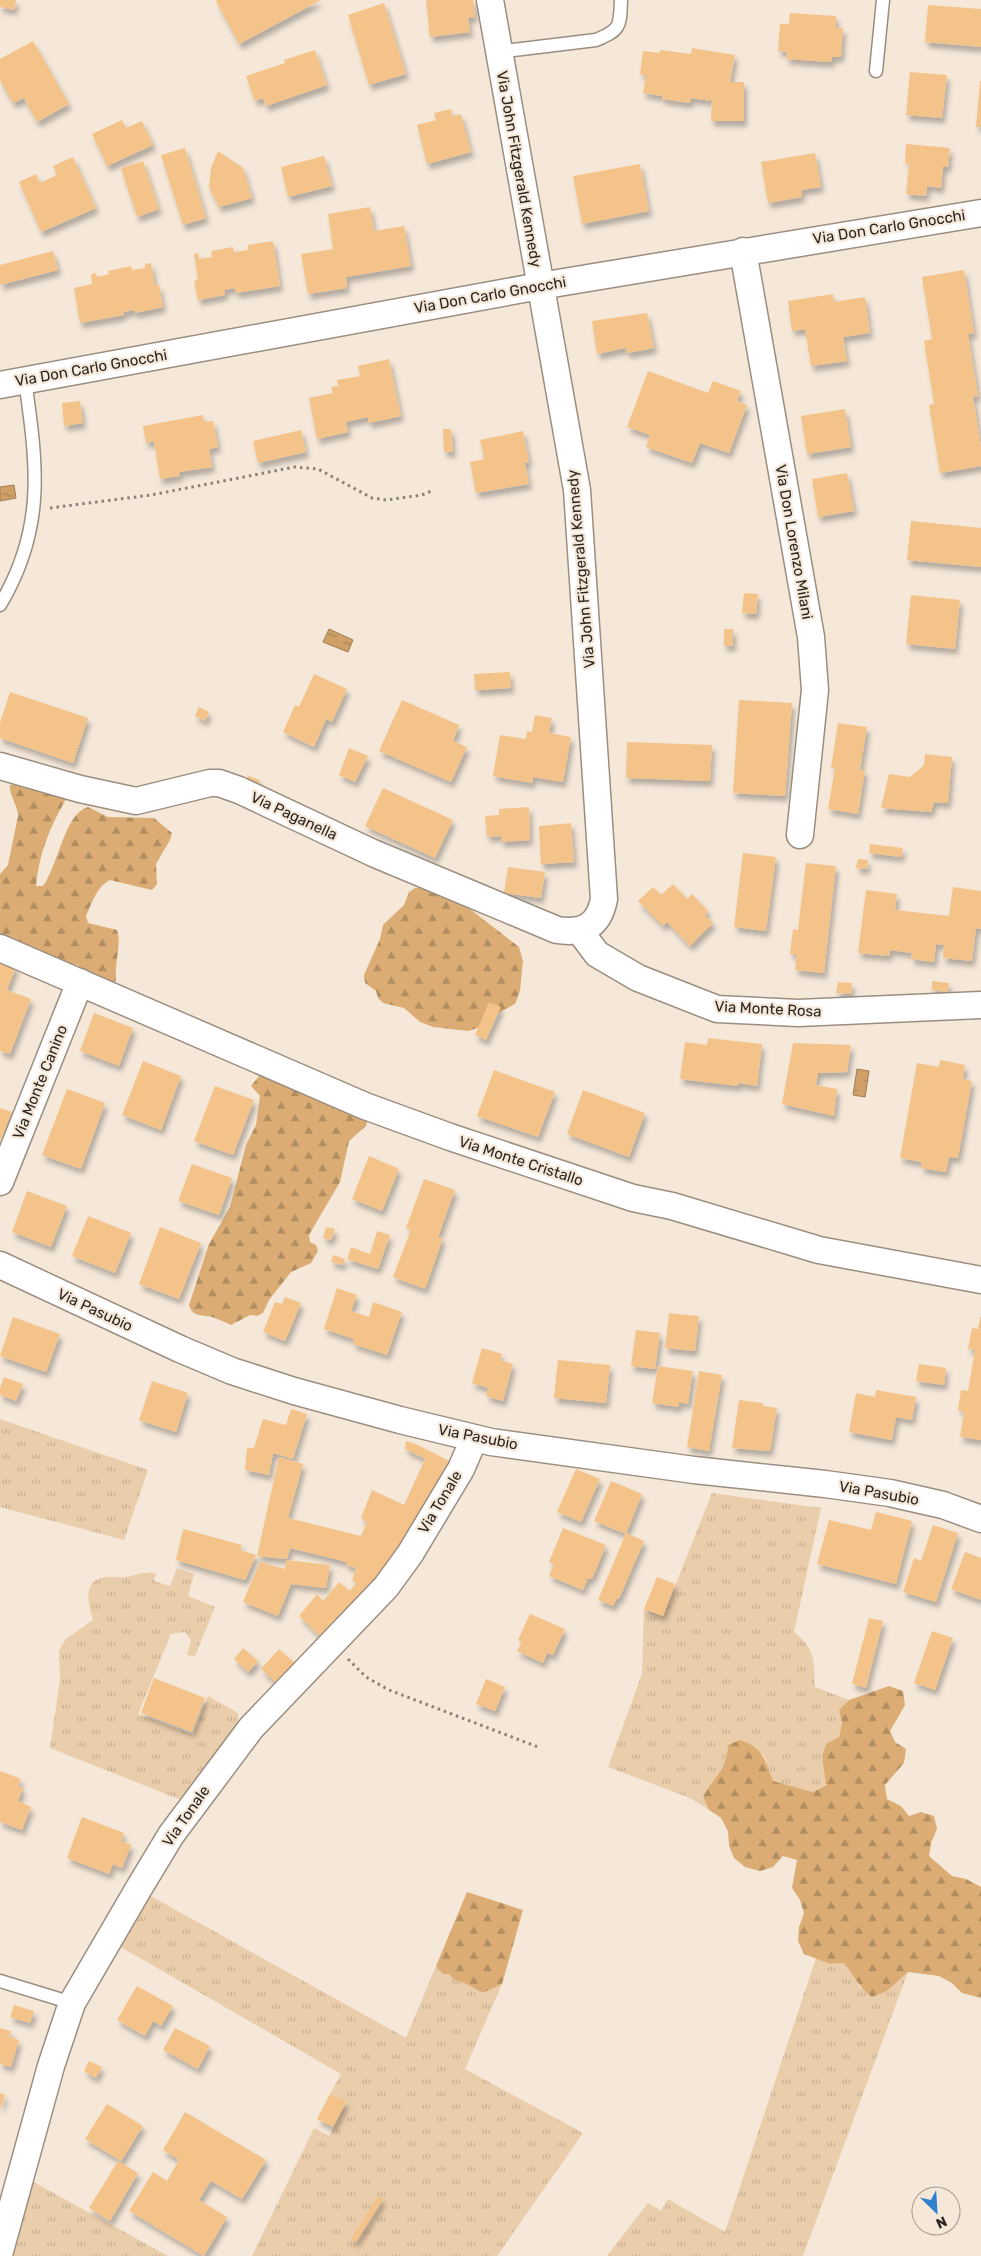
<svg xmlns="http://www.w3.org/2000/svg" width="981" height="2256" font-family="Rubik,sans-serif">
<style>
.grass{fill:url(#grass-tufts)}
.forest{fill:url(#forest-firs)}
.water{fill:url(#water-ripples);stroke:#9e7c53}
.building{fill:#f3c38a;filter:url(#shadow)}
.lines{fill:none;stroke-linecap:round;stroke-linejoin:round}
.lane-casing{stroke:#9a8e81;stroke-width:15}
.street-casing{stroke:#9a8e81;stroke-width:29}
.path{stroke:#898077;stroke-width:3;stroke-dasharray:2.5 4;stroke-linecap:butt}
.lane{stroke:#fff;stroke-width:12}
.street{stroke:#fff;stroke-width:26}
.labels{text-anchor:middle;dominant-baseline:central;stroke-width:4.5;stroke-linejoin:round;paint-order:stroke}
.street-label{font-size:15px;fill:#2b2621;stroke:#f5e8d9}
</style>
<defs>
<pattern id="grass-tufts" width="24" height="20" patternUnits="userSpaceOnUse" patternTransform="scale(1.25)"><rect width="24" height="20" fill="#eacdab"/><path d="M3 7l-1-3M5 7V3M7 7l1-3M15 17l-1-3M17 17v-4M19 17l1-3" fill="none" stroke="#c9b093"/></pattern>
<pattern id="forest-firs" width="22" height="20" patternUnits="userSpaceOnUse" patternTransform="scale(1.25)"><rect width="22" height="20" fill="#dbad74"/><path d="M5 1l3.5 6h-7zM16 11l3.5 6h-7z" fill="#b28d5f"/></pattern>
<pattern id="water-ripples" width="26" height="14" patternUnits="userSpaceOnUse" patternTransform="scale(1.25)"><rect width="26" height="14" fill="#cfa168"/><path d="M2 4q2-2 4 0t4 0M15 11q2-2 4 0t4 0" fill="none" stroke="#a88355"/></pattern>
<filter id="shadow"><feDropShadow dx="3" dy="5.5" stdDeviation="2.5" flood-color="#0004"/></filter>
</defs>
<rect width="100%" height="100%" fill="#f5e8d9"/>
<!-- grass -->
<path class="grass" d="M0,1419L148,1470L124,1540L0,1507Z
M712,1493L821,1508L794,1632C816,1649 814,1662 815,1687L849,1700L839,1710L842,1723L839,1737L826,1744L822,1756L826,1784L813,1792L772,1781L763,1754L728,1746C726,1772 714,1775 703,1797L709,1810L690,1798L608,1767L642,1674L644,1609L663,1616Z
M177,1568L194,1574L188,1596L215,1607L195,1656L187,1655L191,1640L185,1632L171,1634L138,1714L193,1735L208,1696L238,1713V1727L181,1800L50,1748L60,1680L59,1650L66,1639L93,1620C89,1607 82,1583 101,1578C108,1576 117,1578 125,1577C136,1575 144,1571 156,1573L154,1581L170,1586Z
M149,1895L406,2038L436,1966L443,1974H449L454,1980C466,1982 473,1988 483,1993L502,1984L465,2069L583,2133L497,2256H252L314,2128L329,2136L346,2103L330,2094L341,2074L119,1946Z
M816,1958L830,1964L844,1963L854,1975L860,1988L887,1991L908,1972L803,2256H607L648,2203L661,2211L668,2199L725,2232Z
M30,2180L168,2256H10Z"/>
<!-- forest -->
<path class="forest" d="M25,783L66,799C50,827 39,853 36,886H43C59,864 64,814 88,807L108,817L154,818L172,833L170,840L156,864L157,884L152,890L110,880C97,886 92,903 86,916L88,923L117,930C122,945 114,963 116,980L107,992L80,982L78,965L57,962L25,948L16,939L0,937V874L8,865L18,816C18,805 9,796 10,785Z
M415,888H429L466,906L519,947L523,961L520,991L515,1004L491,1017L481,1027L468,1031L433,1027L420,1022L404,1008L383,1003L378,998L376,991L365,983L364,975L380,939L383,925L404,905L409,892Z
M264,1070L368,1119L366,1126L349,1141L340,1182L309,1235L310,1242L316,1245L318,1251L311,1263L291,1272L269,1300L263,1313L257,1316L250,1315L231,1325C225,1322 218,1319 212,1317C201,1314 193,1318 189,1305L209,1244L230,1207L246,1145L256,1125L260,1096L251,1086Z
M889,1686L903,1691L905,1705L890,1731L895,1742L906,1749L904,1763L885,1785L887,1799L901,1806L909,1816L921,1812L934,1816L937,1829L931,1843L929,1856L952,1876L966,1879L981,1887V1998L962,1993L952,1983L939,1976L908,1972L887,1991L872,1997C858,1987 855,1976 844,1963L830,1964L804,1954L798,1941L799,1927L804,1913L800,1900L792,1888L797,1860L783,1856L773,1867L760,1871L745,1867L734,1858L729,1846L728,1831L721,1818L709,1810L703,1797C714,1775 726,1773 728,1745L740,1740C764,1748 764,1759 773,1781L813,1792L826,1785L822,1756L826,1744L839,1737L842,1723L839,1710L849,1700Z
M467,1892L523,1910L502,1984L483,1993C473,1988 466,1982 454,1980L449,1974H443L436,1966Z"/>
<!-- water -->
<path class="water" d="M14,485L16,498L0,501V487Z
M329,629L353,640L348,652L323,642Z
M857,1069L869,1071L865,1097L853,1095Z"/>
<!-- building -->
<path class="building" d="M0,0H16L14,10L0,7Z
M217,0H321L239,44L216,1Z
M426,0H473L475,17L468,18L470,32L430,37Z
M384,3L406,74L369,85L348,15Z
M928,5L981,9V47L925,42Z
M790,13L836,16V28H843L841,57H832L831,62L786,59L787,52L778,51L780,24H789Z
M33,41L69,104L37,122L24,98L13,103L0,80V59Z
M692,48L735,55L730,82H744V121H711L712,101L691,98L690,103L662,99V96L643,93L646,76L640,74L643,51L660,53V50L691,54Z
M315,50L327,85L266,106L263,98L255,101L246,76L285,63L284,60Z
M910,72L947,75L942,118L906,115Z
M980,81H981V127H976Z
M451,109L453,116L461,114L471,152L427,164L417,125L436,120L434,113Z
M122,120L126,128L142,121L153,145L107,166L92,134Z
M906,144L950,148L948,167H943L941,188L927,186L926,196L906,194L909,164L905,163Z
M185,148L206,218L183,225L161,155Z
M218,151L243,168L252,198L219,207L209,188L211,168Z
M815,153L821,187L801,190L802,197L768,203L761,162Z
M324,156L332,186L288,197L281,167Z
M73,157L96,208L41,232L19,182L36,174L40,183L57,175L53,166Z
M143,161L159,209L137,217L121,168Z
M640,164L649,211L582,224L573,176Z
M370,207L374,231L404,226L411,266L346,277L347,288L308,294L301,254L333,249L328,214Z
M273,241L280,286L236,293L235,288L224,290L225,295L198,300L194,281L198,280L194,254L198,253L199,259L212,257L211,251L233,247L234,252L248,250V245Z
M53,251L58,270L0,285V265Z
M151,263L155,286L159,285L163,307L135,313L134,310L123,312L124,315L80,323L74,288L92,284L91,274L96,273L97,277L109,274L108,271L131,266L132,270L145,268V264Z
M964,270L974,333L968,334L978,396L973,397L981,447V466L940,473L929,405L934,404L924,341L932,339L922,277Z
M833,294L834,302L865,297L870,333L843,337L847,361L811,366L805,329L792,331L788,301Z
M647,313L654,348L627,353L626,348L597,354L592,321Z
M389,359L401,416L369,423L368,417L346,422L348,432L317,439L309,398L333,393L331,387L338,386L337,380L360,376L358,366Z
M648,371L708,393L713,381L741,391L737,401L747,405L729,453L700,443L692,463L646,447L650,435L627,427Z
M80,401L83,423L64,426L62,403Z
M845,409L851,447L807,454L801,416Z
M203,415L204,422L213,421L218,447L209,449L212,467L179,472L180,476L160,479L154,441L146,443L143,426Z
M443,429H451L453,452H444Z
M301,430L306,452L258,463L253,441Z
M523,431L529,462L525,463L529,484L476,493L470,462L484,459L480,440Z
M847,473L854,511L818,517L812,479Z
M911,521L981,528V567L907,560Z
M744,593L758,594L756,614L742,613Z
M911,595L960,600L955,649L906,644Z
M724,629H733V646H724Z
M510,672L511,688L475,690L474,674Z
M314,674L347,689L332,722L326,719L314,747L283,732L295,705L299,707Z
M10,692L88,718L73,763L0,738V723Z
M402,700L459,725L453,741L467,747L451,782L379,751Z
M739,700L792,703L785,796L733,793Z
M199,707L209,712L205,721L195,716Z
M535,715L552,718L549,733L571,737L563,782L533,777L532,783L493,776L500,735L526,739L527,731L532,732Z
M838,723L867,727L860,770H865L858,814L828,809L835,768H831Z
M627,742L712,745L710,781L626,778Z
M349,748L368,756L355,782L339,775Z
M925,754L952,757L948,803L934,802L931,812L881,808L889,774L910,777L924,765Z
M248,776L260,780L257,789L246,785Z
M383,788L453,820L435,858L365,826Z
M529,807L530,840L501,842V836L487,837L485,816L499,815V809Z
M571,823L574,862L541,864L539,826Z
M870,844L903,848L901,857L869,853Z
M743,853L776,857L766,931L734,927Z
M858,859L868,860L867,869L856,868Z
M806,863L836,866L824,973L795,970L797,955L790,954L793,929L798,930Z
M508,867L545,872L541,898L504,893Z
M673,884L687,899L692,894L708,911L705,915L713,923L690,946L667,922L663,926L638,901L653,887L661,895Z
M953,887L981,891V929L976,928L972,961L943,958L944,945L936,944L934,962L911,959L912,953L890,950L889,956L858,953L866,890L897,894L895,910L949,916Z
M0,960L16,967L7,990L31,999L10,1054L0,1051Z
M932,981L949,983L948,992L932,990Z
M838,982L852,983L851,994L836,993Z
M489,1002L501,1007L486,1040L475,1035Z
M94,1013L133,1028L119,1066L80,1051Z
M708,1038L762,1044L757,1086L738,1083V1086L680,1079L685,1042L707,1045Z
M793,1043L851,1045L847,1072L818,1073L816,1085L837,1089L834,1116L782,1104Z
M940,1060L965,1065L963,1079L972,1081L958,1158L949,1157L946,1172L921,1168L922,1162L900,1158L917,1063L939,1067Z
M143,1061L181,1076L161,1130L122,1115Z
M494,1070L555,1092L538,1137L477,1116Z
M215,1086L254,1100L233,1155L194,1141Z
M67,1089L105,1103L81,1169L42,1155Z
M583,1090L645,1113L629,1157L567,1134Z
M0,1108L12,1112L0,1141Z
M369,1156L399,1169L382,1211L352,1199Z
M192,1164L232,1178L219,1215L178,1201Z
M424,1179L455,1190L438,1237L443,1238L425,1289L393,1277L411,1230L406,1228Z
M27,1191L67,1206L51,1247L12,1232Z
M88,1216L131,1233L115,1273L72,1256Z
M160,1227L201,1243L179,1299L139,1284Z
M326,1227L335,1229L331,1240L323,1238Z
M377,1231L390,1235L378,1269L347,1259L351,1247L370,1254Z
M333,1255L345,1259L343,1265L331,1262Z
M337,1288L357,1295L351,1311L369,1317L373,1302L402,1312L387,1355L353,1344L354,1339L324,1329Z
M285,1297L301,1303L285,1341L263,1332L275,1302L282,1304Z
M669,1313L699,1316L695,1351L665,1348Z
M13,1317L60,1334L46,1372L0,1356Z
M980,1317H981V1440L960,1437L964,1412L958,1410L961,1390L968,1391L975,1350L968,1349L972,1328L978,1329Z
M636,1330L660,1333L655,1369L631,1366Z
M482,1348L502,1354L500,1360L513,1364L503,1401L486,1396L488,1388L472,1383Z
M558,1360L610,1365L606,1403L554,1398Z
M919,1364L946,1368L944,1385L916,1381Z
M658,1366L693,1371L688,1404L679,1402V1407L652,1403Z
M699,1371L722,1375L709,1451L687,1447Z
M4,1377L23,1384L16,1401L0,1395V1388Z
M152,1381L188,1393L176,1432L139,1420Z
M876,1390L916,1397L912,1420L896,1417L892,1440L849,1432L856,1393L875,1397Z
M739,1400L763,1403L760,1422L763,1406L777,1408L770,1451L732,1448Z
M291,1409L307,1414L293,1459L273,1453L269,1475L245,1470L247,1448H254L263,1419L286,1425Z
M406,1441L418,1445L453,1463L383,1582L326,1642L299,1616L317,1594L323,1601L339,1582L350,1591L356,1583L352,1581L356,1568L346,1565L347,1562L290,1548L287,1559L257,1556L279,1457L303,1464L288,1518L361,1536L367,1522L361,1518L372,1490L404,1505L425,1459L405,1449Z
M576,1469L600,1479L581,1522L557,1512Z
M611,1481L642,1494L626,1534L594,1521Z
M876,1512L912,1521L896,1584L817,1564L829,1520L871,1530Z
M933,1525L958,1533L936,1602L903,1592L914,1558L921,1561Z
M563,1528L606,1545L592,1579L588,1578L583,1590L549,1576L554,1564L549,1562Z
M183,1529L242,1545L240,1550L256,1555L245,1580L176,1560Z
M626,1533L644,1541L619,1599L617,1598L613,1606L598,1600Z
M965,1552L981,1558V1600L951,1589Z
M287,1560L330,1565L326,1588L291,1584L278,1616L243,1602L260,1562L285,1569Z
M657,1577L675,1584L663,1616L644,1609Z
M530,1614L565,1629L553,1655L547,1653L543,1663L517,1651L522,1642L518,1640Z
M869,1618L883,1621L866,1688L852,1684Z
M932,1631L953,1638L935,1690L914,1683Z
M243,1648L258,1661L248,1672L234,1659Z
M279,1649L300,1668L282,1688L261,1669Z
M154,1678L205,1698L192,1732L141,1713Z
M486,1679L505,1687L495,1711L476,1704Z
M0,1771L21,1779L18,1786L23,1788L18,1801L31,1807L22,1830L0,1822Z
M82,1817L124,1833L121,1841L131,1845L122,1868L113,1864L109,1874L67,1858Z
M137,1986L173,2006L161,2026L153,2021L145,2036L117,2020Z
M14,2005L34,2011L30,2023L10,2017Z
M0,2028L11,2031L9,2037L19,2040L11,2067L0,2064Z
M175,2028L210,2046L198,2069L163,2050Z
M89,2061L102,2067L96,2078L84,2071Z
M0,2093L5,2095L0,2110Z
M330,2094L346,2102L333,2127L317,2119Z
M107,2104L143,2126L121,2161L85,2139Z
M185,2112L266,2160L242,2199L211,2181L199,2200L227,2217L204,2256L129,2211L153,2172L167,2181L179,2160L163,2150Z
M118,2161L138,2173L110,2221L89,2208Z
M378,2196L383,2199L356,2242L351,2239Z"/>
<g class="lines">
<!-- lane casing -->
<g class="lane-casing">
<path id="lane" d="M497,52L596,40C621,30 620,26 621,0
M876,71L883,0
M0,605C46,528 37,465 25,380
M0,1981L72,2003"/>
</g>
<!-- street casing -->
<g class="street-casing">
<path id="street" d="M743,251L811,637L815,690L800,835
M0,385L540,286L981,213
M0,766L80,789L136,801L210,783H219L239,790L373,853L557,930C583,934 599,926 604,899L577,490L490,0
M579,930L597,954L638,978L717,1009L798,1013L981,1005
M0,948L365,1106L450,1137L633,1198L672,1206L819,1250L981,1280
M0,1182L80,982
M0,1265L180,1349L232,1371L294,1391L400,1420L491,1442L694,1470L825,1484L890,1493L943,1505L981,1519
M0,2251L51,2066L72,2003L139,1888L171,1835L251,1728L386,1587L410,1554L461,1469L474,1439"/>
</g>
<!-- path -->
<path class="path" d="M50,508L151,495L295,467L318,469L372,498L386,500L422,495L434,490
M348,1659L366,1677L389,1690L538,1747"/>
<!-- lane -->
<use href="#lane" class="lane"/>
<!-- street -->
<use href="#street" class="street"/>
</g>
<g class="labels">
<!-- street labels -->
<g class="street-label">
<text transform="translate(519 169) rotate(80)">Via John Fitzgerald Kennedy</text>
<text transform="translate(889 227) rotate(-9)">Via Don Carlo Gnocchi</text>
<text transform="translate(490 295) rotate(-10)">Via Don Carlo Gnocchi</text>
<text transform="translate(91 368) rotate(-10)">Via Don Carlo Gnocchi</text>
<text transform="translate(794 542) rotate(80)">Via Don Lorenzo Milani</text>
<text transform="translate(581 569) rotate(-95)">Via John Fitzgerald Kennedy</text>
<text transform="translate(294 816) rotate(25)">Via Paganella</text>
<text transform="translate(768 1009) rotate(3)">Via Monte Rosa</text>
<text transform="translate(40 1082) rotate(-68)">Via Monte Canino</text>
<text transform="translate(521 1161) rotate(18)">Via Monte Cristallo</text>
<text transform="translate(95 1310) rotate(25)">Via Pasubio</text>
<text transform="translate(478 1437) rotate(11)">Via Pasubio</text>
<text transform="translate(879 1493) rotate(10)">Via Pasubio</text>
<text transform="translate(440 1502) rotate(-59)">Via Tonale</text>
<text transform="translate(186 1816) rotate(-55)">Via Tonale</text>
</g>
</g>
<!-- north arrow -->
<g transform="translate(936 2211) rotate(155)"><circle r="24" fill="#f5e8d9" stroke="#a49a8f"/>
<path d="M0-4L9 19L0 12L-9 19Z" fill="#3080d0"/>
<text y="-8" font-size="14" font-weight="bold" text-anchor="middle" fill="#2b2621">N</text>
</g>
</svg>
